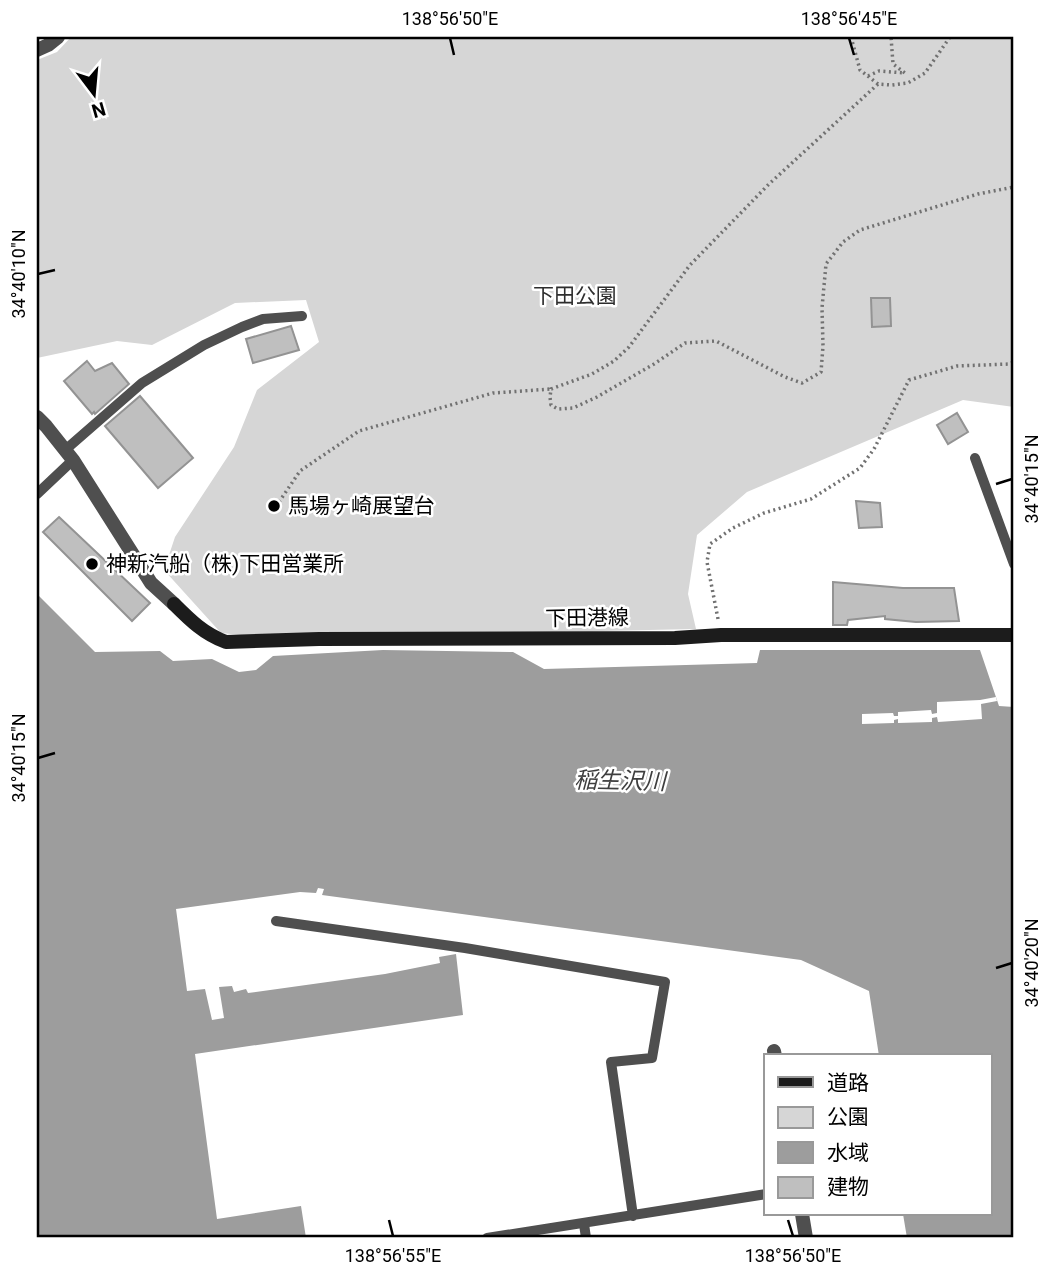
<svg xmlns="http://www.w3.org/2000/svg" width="1051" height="1275" font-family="Roboto,'Noto Sans JP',sans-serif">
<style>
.green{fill:#d6d6d6}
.water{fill:#9d9d9d}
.pier{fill:#fff}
.building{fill:#bfbfbf;stroke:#939393;stroke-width:2}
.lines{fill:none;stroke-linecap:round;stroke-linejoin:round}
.path{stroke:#717171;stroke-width:3.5;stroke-dasharray:2 3.5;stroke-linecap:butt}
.service{stroke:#4f4f4f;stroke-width:10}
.minor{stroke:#4f4f4f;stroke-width:14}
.tertiary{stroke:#4f4f4f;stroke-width:14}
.secondary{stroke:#1c1c1c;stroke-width:14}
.ticks{fill:none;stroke:#000;stroke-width:2.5}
.poi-dot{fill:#000;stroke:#fff;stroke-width:2.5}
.labels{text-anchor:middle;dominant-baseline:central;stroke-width:5;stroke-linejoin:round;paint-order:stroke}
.park-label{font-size:21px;fill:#2d2d2d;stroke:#fff}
.poi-label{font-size:21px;fill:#000;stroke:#fff;text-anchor:start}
.street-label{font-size:21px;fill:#000;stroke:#fff}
.water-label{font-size:23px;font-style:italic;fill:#3e3e3e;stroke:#fff}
.neatline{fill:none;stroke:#000;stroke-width:2.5}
.ticks-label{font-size:18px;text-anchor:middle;fill:#000}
</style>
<rect width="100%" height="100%" fill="#fff"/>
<!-- green -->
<path class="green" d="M71,37H1014V407L963,400L747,492L697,535L688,594L696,629L462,634L289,640L221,633L164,570L175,537L234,447L257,390L319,342L306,300L235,303L152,345L117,341L37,358V60L57,52Z"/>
<!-- water -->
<path class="water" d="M37,594L95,652L160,651L173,661L212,659L239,672L256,670L273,656L383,650L513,652L544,669L757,663L760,650H980L999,706L1014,707V1238H907L903,1214H990V1056H879L869,991L801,960L322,895L324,889L318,888L316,893L300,892L176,909L187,991L205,989L212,1020L224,1018L219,987L232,986L234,992L246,989L248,993L385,974L440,963L439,957L456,954L463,1015L195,1054L217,1219L301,1206L306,1238H37Z"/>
<!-- pier -->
<path class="pier" d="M996,697L997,701L981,704L982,719L938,722L937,717L932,718V722L898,723V719L894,720V723L862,724V714L893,713L894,716H898V712L931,710L932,714L937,713V702L980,700Z"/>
<!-- building -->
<path class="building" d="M871,298H890L891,326L872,327Z
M291,326L299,350L253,363L246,339Z
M87,361L95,371L112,363L129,384L95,414L94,412L92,414L64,381Z
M140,396L193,458L158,488L105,426Z
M957,413L968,432L948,444L937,425Z
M856,501L880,503L882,527L859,528Z
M59,517L150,603L132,621L43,532Z
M833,582L903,588H954L959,621L916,622L885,619V616L848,620L847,625H833Z"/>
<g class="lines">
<!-- path -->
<path class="path" d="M851,37L860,70L878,84L892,85L908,83L925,73L950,37
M868,76L879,71L905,73L893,64L891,37
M878,84L769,184L690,265L629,347L614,361L592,374L551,389L550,397L551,405L558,409L573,408L597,397L654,364L685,343L716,341L785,377L802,383L821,372L823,346L822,308L826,264L843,242L860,230L978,194L1014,187
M279,502L300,471L359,431L493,393L551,389
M718,619L707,562L710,544L733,528L764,513L811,499L860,468L874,449L909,380L957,366L1009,364L1014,362"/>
<!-- service -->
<path class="service" d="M64,451L142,383L204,345L242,327L263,319L302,316
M975,458L1014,564
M37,494L73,460
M276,921L465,948L665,982L652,1058L611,1062L633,1216
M584,1224L586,1238
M487,1238L766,1194"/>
<!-- minor -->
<path class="minor" d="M37,50L48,45L58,37
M37,417L46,426L73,460L151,583L174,604"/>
<!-- tertiary -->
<path class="tertiary" d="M774,1051L775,1056
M802,1214L806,1238"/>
<!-- secondary -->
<path class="secondary" d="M174,604C190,620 204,634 226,642L319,639L675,638L721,635H1014"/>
</g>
<!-- ticks -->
<path class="ticks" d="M450,38L454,55M849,38L854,55M38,274L55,270M996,484L1012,479M38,758L55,753M996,968L1012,963M389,1220L393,1236M788,1220L793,1236"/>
<!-- markers -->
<g class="poi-dot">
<circle cx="274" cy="506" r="7"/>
<circle cx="92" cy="564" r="7"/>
</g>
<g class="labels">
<!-- park labels -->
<g class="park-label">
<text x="575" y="296">下田公園</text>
</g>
<!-- poi labels -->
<g class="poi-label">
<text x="288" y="506">馬場ヶ崎展望台</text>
<text x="106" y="564">神新汽船（株)下田営業所</text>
</g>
<!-- street labels -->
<g class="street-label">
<text transform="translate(587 618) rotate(-1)">下田港線</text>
</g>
<!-- water labels -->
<g class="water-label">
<text transform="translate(620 781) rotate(1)">稲生沢川</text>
</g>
</g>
<!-- border -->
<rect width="1051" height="1275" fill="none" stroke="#ffffff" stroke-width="77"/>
<!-- legend -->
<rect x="764" y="1054" width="228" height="161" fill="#ffffff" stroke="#999999" stroke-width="2"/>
<rect x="778" y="1077" width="35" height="10" fill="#1c1c1c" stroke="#999999" stroke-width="2"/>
<text x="827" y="1090" font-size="21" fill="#000000">道路</text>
<rect x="778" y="1107" width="35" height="21" fill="#d6d6d6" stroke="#999999" stroke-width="2"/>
<text x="827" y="1124" font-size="21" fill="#000000">公園</text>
<rect x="778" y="1142" width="35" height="21" fill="#9d9d9d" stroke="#999999" stroke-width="2"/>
<text x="827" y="1160" font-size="21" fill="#000000">水域</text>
<rect x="778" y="1177" width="35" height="21" fill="#bfbfbf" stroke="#999999" stroke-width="2"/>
<text x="827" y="1194" font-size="21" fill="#000000">建物</text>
<!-- north arrow -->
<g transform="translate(94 94) rotate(164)" stroke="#ffffff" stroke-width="5" paint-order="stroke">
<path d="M0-5L12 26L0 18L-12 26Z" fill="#000000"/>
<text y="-10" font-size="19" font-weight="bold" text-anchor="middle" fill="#000000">N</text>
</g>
<rect x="38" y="38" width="974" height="1198" class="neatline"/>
<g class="ticks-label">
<text x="450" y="25">138°56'50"E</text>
<text x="849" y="25">138°56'45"E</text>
<text transform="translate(19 274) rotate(-90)" y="6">34°40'10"N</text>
<text transform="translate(1032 479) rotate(-90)" y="6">34°40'15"N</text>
<text transform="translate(19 758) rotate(-90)" y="6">34°40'15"N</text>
<text transform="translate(1032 963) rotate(-90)" y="6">34°40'20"N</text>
<text x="393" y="1262">138°56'55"E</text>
<text x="793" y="1262">138°56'50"E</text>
</g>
</svg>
